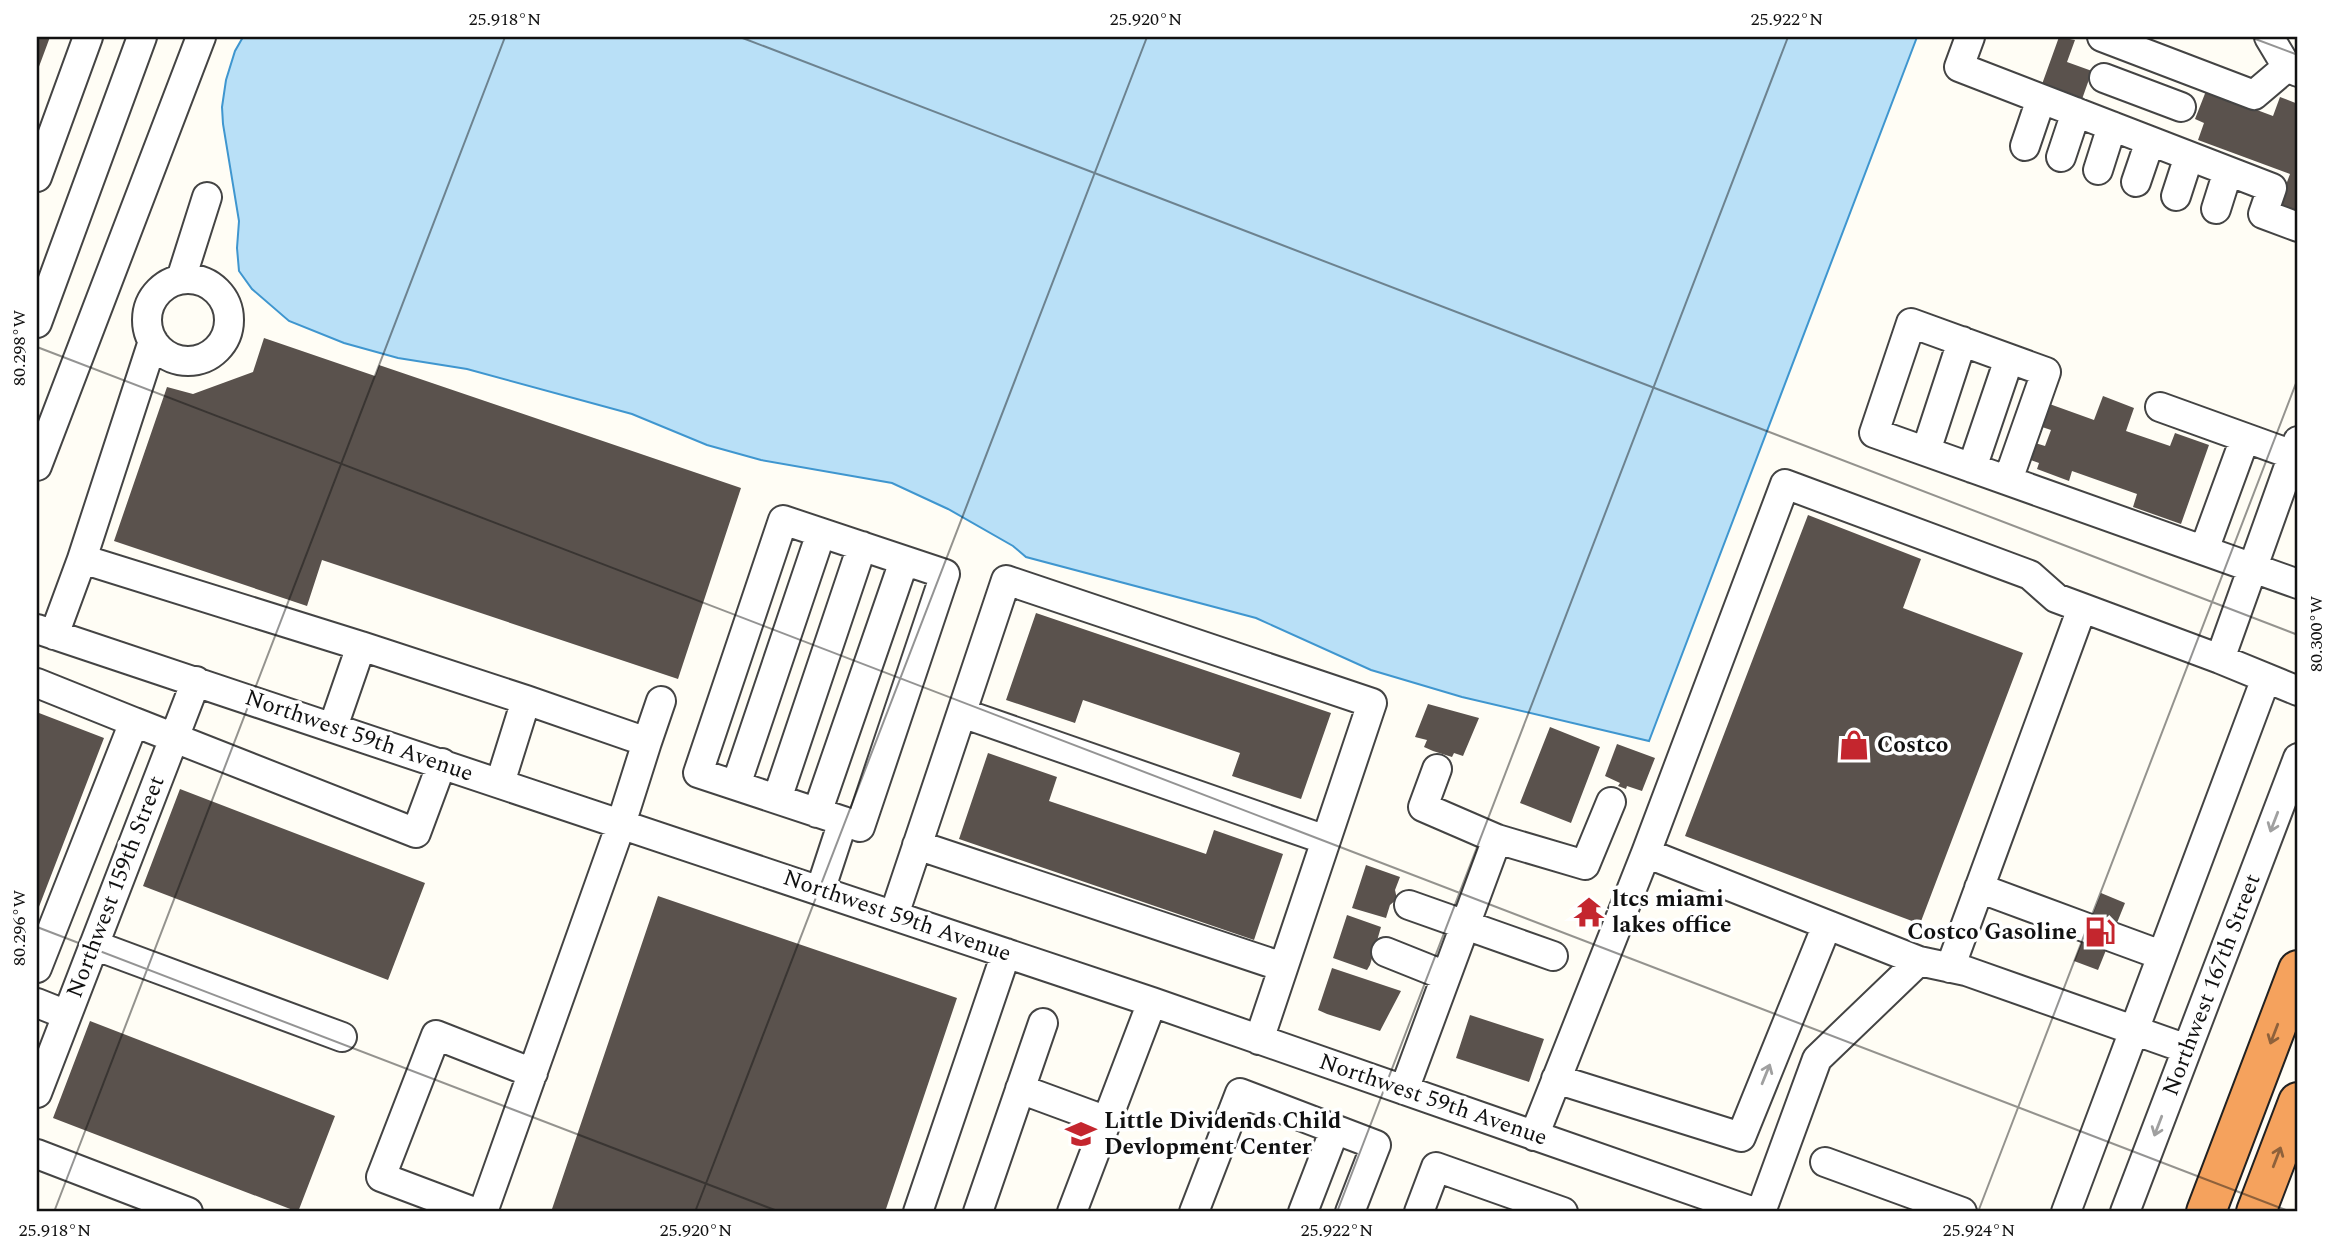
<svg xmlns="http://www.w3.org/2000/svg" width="2335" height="1249" font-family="Spectral,serif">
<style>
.water{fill:#b9e0f7;stroke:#3f96cf;stroke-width:2}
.building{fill:#5a524d}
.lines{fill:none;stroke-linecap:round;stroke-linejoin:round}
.minor-casing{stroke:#444;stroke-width:32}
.highway-casing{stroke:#222;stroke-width:42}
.minor{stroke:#fff;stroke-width:28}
.highway{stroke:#f5a25d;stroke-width:38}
.oneway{stroke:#a0a0a0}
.oneway2{stroke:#8e613b}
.ticks{fill:none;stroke:#111;stroke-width:2;stroke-opacity:0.45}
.labels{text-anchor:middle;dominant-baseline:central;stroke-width:7;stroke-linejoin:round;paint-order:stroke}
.street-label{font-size:23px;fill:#111;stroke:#fff}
.poi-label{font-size:23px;font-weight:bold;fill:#111;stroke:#fff;text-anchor:start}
.neatline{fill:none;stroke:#111;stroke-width:2.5}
.ticks-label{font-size:18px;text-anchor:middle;fill:#111}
</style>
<rect width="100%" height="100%" fill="#fffdf5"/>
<!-- water -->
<path class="water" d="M243,37H1917L1649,741L1462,697L1371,670L1256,618L1026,557L1013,546L948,509L892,483L761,460L707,445L632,414L467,369L398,358L344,343L289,321L252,289L239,271L237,248L239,221L223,124L222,107L226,80L235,51Z"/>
<!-- building -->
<path class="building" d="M37,37H50L37,72Z
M2059,37L2075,40L2067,62L2092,71L2081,102L2041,87Z
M2206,91L2273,116L2280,97L2298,104V217L2277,209L2290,174L2198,140L2204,123L2195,119Z
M264,338L375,376L379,365L741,488L678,679L322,560L307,606L114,541L167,387L193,394L253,372Z
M2103,396L2134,408L2126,431L2170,446L2175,433L2209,445L2181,524L2133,507L2137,494L2072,471L2069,481L2037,469L2039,463L2023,457L2029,441L2045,446L2051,430L2036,425L2044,402L2094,420Z
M1808,515L1921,559L1903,608L2023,653L1920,924L1685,836Z
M1036,613L1331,713L1301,799L1232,776L1240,753L1083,700L1075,723L1006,700Z
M1428,704L1479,718L1463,756L1454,753L1452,757L1433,751L1424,747L1427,740L1415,737Z
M39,713L104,738L37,912V714Z
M1550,727L1600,747L1571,823L1520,803Z
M1617,744L1655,758L1642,791L1627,786L1626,789L1618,786L1620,783L1605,776Z
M988,753L1057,777L1049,801L1206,854L1214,830L1283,854L1254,940L959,839Z
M180,789L425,883L388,980L143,886Z
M1366,865L1400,877L1395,890L1397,899L1390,905L1386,918L1352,908Z
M2101,893L2125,903L2098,970L2074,961Z
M658,896L957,998L885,1212H551Z
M1347,915L1381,927L1370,965L1367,970L1333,958Z
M1332,968L1401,991L1380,1031L1327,1014L1318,1010Z
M1470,1015L1544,1039L1529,1082L1456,1058Z
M90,1021L335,1116L298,1212L53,1118Z"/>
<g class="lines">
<!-- minor casing -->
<g class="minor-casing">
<path id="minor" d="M1970,37L1959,67L2272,188L2263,214L2298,227
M2102,37L2254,95L2287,67
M2269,37L2287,67L2298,72
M2104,78L2181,107
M2025,146L2041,99
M2061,157L2076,112
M2098,170L2112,126
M37,177L88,37
M2136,182L2150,141
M2176,196L2189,156
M2216,209L2228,171
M181,279L207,197
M147 320a41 41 0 1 1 82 0a41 41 0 1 1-82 0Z
M37,323L142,37
M2160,407L2293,455
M2298,441L2220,659L2298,691
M1926,451L1962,341
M37,466L201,37
M1972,468L2009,359
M2008,480L2046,372L1911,323L1874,433L2298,584
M2204,550L2245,438
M82,559L153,341
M37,629L1152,1002L1754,1212
M54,635L82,559L361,646
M37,683L134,722
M962,713L1326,840
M333,727L361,646L526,700L647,742L621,824L483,1212
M647,742L661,701
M1437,769L1423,807L1497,839
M500,783L526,700
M736,785L821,533
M777,799L862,546
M817,813L904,561
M917,845L1283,967
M1646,853L1785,484L2030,575L2056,598L2220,659
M1979,888L2087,928
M820,891L843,821L698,773L783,520L945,574L860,827L843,821
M1409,905L1553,956
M894,915L1006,580L1372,703L1259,1040
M2112,937L2161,955
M94,945L342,1037
M1386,952L1446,976
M37,968L134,722L416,833L442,763
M1950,968L2082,608
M37,1003L67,1015
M1556,1079L1741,1137L1827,925
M1020,1089L1107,1121
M1404,1090L1497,839L1585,865L1611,802
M37,1093L196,681
M1534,1136L1646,853L1919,961L1966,971L2187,1049
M37,1154L188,1212
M1825,1162L1962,1212
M474,1212L381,1177L436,1035L533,1073
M918,1212L1006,953
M978,1212L1043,1023
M1072,1212L1152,1002
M1194,1212L1240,1093L1376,1145L1350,1212
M1303,1212L1335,1129
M1419,1212L1436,1167L1563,1212
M1761,1212L1817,1059L1919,961
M2066,1212L2266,678
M2125,1212L2298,758"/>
</g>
<!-- highway casing -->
<g class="highway-casing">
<path id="highway" d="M2206,1212L2298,970
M2256,1212L2298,1102"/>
</g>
<!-- minor -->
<use href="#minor" class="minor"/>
<!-- highway -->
<use href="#highway" class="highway"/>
</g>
<!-- one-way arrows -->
<defs><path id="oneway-shaft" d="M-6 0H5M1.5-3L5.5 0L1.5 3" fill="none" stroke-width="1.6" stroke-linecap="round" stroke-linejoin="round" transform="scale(1.75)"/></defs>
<g class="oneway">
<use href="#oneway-shaft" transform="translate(2274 822) rotate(111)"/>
<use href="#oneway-shaft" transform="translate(1766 1074) rotate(-68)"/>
<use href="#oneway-shaft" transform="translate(2158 1126) rotate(111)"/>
</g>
<g class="oneway2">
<use href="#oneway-shaft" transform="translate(2274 1034) rotate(111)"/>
<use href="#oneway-shaft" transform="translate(2277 1157) rotate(-69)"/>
</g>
<!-- ticks -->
<path class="ticks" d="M740,37L2298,635M2250,37L2298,55M37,347L2291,1212M37,927L780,1212M54,1212L505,37M695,1212L1147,37M1337,1212L1788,37M1978,1212L2298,378"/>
<!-- icons -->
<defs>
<g id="shop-bare" transform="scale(2.415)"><path d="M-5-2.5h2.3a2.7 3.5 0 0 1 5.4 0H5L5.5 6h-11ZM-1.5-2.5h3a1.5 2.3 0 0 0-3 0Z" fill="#c4262e" stroke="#fff" stroke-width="2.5" paint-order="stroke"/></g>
<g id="temple-bare" transform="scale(2.415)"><path d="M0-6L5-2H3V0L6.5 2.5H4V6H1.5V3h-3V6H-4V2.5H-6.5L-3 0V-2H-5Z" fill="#c4262e" stroke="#fff" stroke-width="2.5" paint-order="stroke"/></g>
<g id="fuel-bare" transform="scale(2.415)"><path d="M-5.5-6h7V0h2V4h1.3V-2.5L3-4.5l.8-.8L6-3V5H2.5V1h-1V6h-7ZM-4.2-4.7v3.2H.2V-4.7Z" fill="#c4262e" stroke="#fff" stroke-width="2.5" paint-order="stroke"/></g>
<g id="school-bare" transform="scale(2.415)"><path d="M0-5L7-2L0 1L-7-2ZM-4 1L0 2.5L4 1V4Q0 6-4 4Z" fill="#c4262e" stroke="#fff" stroke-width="2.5" paint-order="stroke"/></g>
</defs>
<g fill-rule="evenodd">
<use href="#shop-bare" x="1854" y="745"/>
<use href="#temple-bare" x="1589" y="912"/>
<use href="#fuel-bare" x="2100" y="932"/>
<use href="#school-bare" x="1081" y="1134"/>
</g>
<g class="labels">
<!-- street labels -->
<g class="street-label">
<text transform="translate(359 736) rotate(19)">Northwest 59th Avenue</text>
<text transform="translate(116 887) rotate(-69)">Northwest 159th Street</text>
<text transform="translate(897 916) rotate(19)">Northwest 59th Avenue</text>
<text transform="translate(2212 985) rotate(-69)">Northwest 167th Street</text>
<text transform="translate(1433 1100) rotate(19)">Northwest 59th Avenue</text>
</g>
<!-- poi labels -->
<g class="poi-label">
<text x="1877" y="745">Costco</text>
<text x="1612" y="899">ltcs miami<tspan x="1612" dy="26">lakes office</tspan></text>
<text x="2077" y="932" text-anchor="end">Costco Gasoline</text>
<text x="1104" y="1121">Little Dividends Child<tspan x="1104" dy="26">Devlopment Center</tspan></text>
</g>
</g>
<!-- border -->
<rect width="2335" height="1249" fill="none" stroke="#ffffff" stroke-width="77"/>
<rect x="38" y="38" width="2258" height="1172" class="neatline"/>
<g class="ticks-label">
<text x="505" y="25">25.918°N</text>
<text x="1146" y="25">25.920°N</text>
<text x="1787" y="25">25.922°N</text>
<text transform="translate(19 348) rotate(-90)" y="6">80.298°W</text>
<text transform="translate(2316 634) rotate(-90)" y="6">80.300°W</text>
<text transform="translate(19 928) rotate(-90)" y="6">80.296°W</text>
<text x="55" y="1236">25.918°N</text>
<text x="696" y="1236">25.920°N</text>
<text x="1337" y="1236">25.922°N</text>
<text x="1979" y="1236">25.924°N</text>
</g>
</svg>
